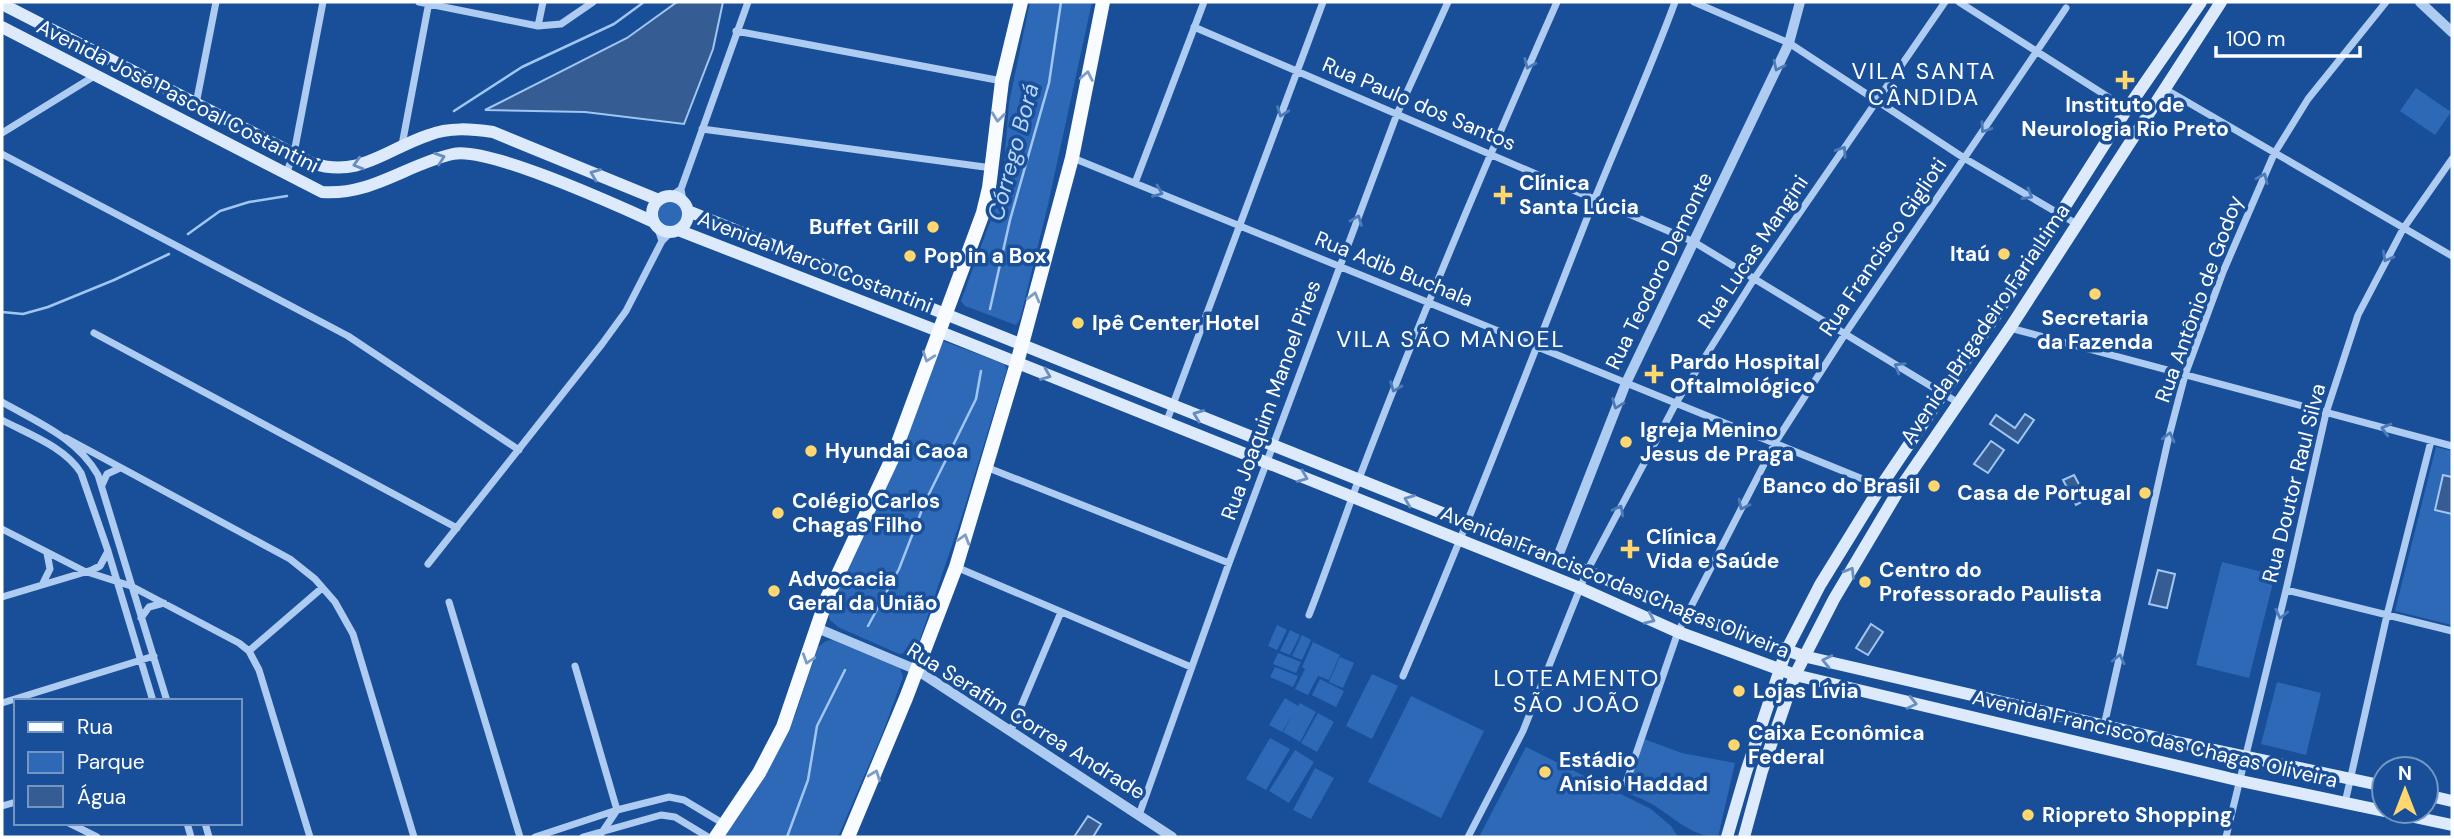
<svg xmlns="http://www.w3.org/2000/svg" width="2454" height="839" font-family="'DM Sans',sans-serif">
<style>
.green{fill:#2d69b6}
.water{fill:#365d93;stroke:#a1c6f3;stroke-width:2}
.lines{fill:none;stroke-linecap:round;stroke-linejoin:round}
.stream{stroke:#a1c6f3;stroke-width:2.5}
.minor{stroke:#aecbf1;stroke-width:7}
.tertiary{stroke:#aecbf1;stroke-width:10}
.secondary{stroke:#dceafc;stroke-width:12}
.primary{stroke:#f8fbff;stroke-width:14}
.oneway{stroke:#4d7ab8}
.oneway2{stroke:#7d9cc7}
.oneway3{stroke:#678dc1}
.poi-dot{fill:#ffd76e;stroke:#194f99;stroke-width:2.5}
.labels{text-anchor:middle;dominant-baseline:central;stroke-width:7;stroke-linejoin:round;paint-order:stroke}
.street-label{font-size:21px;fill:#fff;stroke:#194f99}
.poi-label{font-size:21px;font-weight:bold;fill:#fff;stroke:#194f99;text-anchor:start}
.neighbourhood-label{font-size:23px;letter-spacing:2px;fill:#fff;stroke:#194f99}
.water-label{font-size:23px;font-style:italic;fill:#bad6f8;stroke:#194f99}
</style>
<rect width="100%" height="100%" fill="#194f99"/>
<!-- green -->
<path class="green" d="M1030,2H1092L1047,209L1020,319L1016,325L965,306L961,301L998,200L1003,178L1009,103Z
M2416,88L2451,112L2435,135L2400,111Z
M657 214a13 13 0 1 1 26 0a13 13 0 1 1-26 0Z
M943,341L1004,364L1007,369L962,516L919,642L912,652L899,654L838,627L830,620L828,613Z
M2436,447L2452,451V625L2395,611Z
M2222,562L2275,575L2249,678L2196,665Z
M1277,625L1287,630L1277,650L1268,646Z
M1290,630L1300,635L1290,655L1280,651Z
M1302,635L1311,640L1302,660L1292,656Z
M832,640L900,668L903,677L883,732L838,837H724L780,746L796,713L818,647L826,641Z
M1313,642L1340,655L1329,680L1318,676L1308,695L1295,689L1305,669L1302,667Z
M1278,653L1301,662L1296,673L1273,664Z
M1340,657L1354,663L1343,688L1329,682Z
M1275,667L1298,676L1293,687L1270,677Z
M1372,674L1398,686L1372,739L1346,726Z
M1320,679L1344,691L1336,707L1312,695Z
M2277,682L2321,693L2306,755L2261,744Z
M1411,696L1484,731L1441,818L1368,782Z
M1285,698L1298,706L1300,703L1316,712L1300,742L1283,732L1293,714L1282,732L1269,725Z
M1318,713L1334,722L1317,752L1301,743Z
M1270,738L1290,749L1266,790L1246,779Z
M1644,739L1682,753L1735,763L1718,837C1691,837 1673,816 1650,803C1643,799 1634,796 1625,792Z
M1526,747L1651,809L1671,826L1678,837H1479Z
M1295,750L1314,762L1289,803L1269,791Z
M1315,768L1334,778L1311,819L1293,810Z"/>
<!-- water -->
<path class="water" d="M677,2H723L713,49L684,124L585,112L485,110L627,38Z
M2025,414L2034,420L2018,443L1990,424L1996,415L2015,428Z
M1991,441L2004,450L1988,473L1974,464Z
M2074,475L2087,499L2076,505L2063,480Z
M2443,475L2452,477V514L2435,510Z
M2158,570L2175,574L2167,608L2149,604Z
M1871,624L1883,632L1868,655L1856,648Z
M1088,816L1101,824L1093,837H1074Z"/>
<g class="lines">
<!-- stream -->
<path class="stream" d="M454,111L522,67L614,24L644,2
M188,234L220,211L249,202L287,196
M990,309L1010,220L1049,83L1061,2
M2,312L23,314L48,307L114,280L169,254
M868,626L899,569L925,502L976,399L981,371
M787,837L808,780L817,726L845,670"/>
<!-- minor -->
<path class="minor" d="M419,2L538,26L561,24L593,2
M1694,2L1789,43L1964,158L2075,223
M1959,2L2127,109
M538,26L543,2
M1194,27L1694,242L1957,402
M736,31L1002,81
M2165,89L2452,256
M196,104L216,2
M702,129L992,168
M2,133L96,75
M402,145L429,2
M2,154L348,336L519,450
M1073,158L1897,493
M286,174L294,153L323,2
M1135,183L1204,2
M671,196L681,189
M683,201L681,189L748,2
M657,226L662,241
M2010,328L2452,446
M94,333L457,528
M2,402C37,422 77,438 98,475L167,701
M2,420C28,434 65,447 81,473L108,551L153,701
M1166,423L1323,2
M66,438L290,559L315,579L335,602L353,634L414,837
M986,467L1229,563
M102,485L107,474L120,468
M2,529L84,571L131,586L239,643L249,651L259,670L310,837
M428,564L602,344L626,311L662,241L671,232
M956,567L1191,667
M43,583L50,569L47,553
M2286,590L2452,631
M2,597L92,570L100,566L107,553
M449,602L520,837
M1309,615C1327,569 1343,522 1360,476C1421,316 1488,158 1557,2
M141,618L149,607L164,603
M249,651L322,588
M575,666L617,810L599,837
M1403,676C1470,520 1531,361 1593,203C1620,136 1650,70 1675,2
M2,703L154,656
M2104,726L2169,436L2185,375L2223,272L2274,154L2308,99L2386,2
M1011,730L1061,612
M1626,783L1678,632L1775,443L1845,334L2066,8
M2345,803L2387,615L2431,441
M2,806L16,802
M1139,815L1229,563L1397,114L1448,2
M69,823L97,837
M187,823L191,837
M205,823L209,837
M535,837L617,810L669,797L684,800L724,824
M583,837L661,815L675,817L708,837
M1468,837L1523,731L1587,571L1676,403L1754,279L1945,2
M2226,837L2286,590L2326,413L2358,315L2403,229L2452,159"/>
<!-- tertiary -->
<path class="tertiary" d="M2420,2L2452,32
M1557,559L1626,383L1789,43L1800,2
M817,628L917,670L1172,837"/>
<!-- secondary -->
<path class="secondary" d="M2,4L312,163C359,179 386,149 429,135C449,127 472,129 493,132L659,200
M2,27L322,192C371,196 407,164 453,154C488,146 616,205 654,222
M652 214a18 18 0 1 1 36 0a18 18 0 1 1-36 0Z
M688,211L1587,571L1687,614L1803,656L2158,738L2384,786
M678,230L938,331L1580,588L1678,632L1795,675L2241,781L2384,811
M2426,795L2452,801
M2386,811L2452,825
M1727,837L1746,772L1786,651L1820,585L1881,486L1994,318L2127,109L2201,2
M1744,837L1762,771L1795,675L1834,599L1897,493L2010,328L2221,2"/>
<!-- primary -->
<path class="primary" d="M716,837L759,773L783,727L827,598L892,459L983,213L989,188L1002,81L1021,2
M848,837L906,698L956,567L1017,363L1072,158L1103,2"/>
</g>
<!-- one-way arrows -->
<defs><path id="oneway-chevron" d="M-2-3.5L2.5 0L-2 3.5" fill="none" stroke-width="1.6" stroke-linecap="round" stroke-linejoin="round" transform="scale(1.75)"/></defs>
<g class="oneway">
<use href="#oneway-chevron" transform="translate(1529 64) rotate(114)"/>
<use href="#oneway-chevron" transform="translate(1778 66) rotate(116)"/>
<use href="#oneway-chevron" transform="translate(1282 112) rotate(110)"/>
<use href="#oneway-chevron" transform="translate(1985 128) rotate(124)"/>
<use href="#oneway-chevron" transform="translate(1842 151) rotate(-56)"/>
<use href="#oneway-chevron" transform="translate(2263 178) rotate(-67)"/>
<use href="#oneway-chevron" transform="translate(1158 192) rotate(22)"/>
<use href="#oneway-chevron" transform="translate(2028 195) rotate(30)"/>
<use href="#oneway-chevron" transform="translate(1357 220) rotate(-69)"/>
<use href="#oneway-chevron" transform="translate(2387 257) rotate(119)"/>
<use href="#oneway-chevron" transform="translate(1899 367) rotate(-149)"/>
<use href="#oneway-chevron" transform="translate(1395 387) rotate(111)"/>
<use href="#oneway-chevron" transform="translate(1617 404) rotate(111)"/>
<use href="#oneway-chevron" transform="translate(2386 429) rotate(-165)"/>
<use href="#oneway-chevron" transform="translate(2169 437) rotate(-76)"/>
<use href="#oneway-chevron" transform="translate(1743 505) rotate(117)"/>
<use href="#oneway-chevron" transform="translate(1619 510) rotate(-62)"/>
<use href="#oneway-chevron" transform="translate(2281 614) rotate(103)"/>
<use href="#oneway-chevron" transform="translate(2119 659) rotate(-77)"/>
</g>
<g class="oneway2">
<use href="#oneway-chevron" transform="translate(1087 76) rotate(-79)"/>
<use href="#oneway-chevron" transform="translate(998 117) rotate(97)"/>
<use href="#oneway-chevron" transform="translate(1034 297) rotate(-75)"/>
<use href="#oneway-chevron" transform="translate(928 357) rotate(109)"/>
<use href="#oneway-chevron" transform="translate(964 539) rotate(-73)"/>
<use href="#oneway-chevron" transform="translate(808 659) rotate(108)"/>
<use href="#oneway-chevron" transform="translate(875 775) rotate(-69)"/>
</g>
<g class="oneway3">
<use href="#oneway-chevron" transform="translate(440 158) rotate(-19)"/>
<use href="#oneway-chevron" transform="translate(358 164) rotate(163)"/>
<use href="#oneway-chevron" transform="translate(595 174) rotate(-158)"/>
<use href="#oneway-chevron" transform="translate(1046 375) rotate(22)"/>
<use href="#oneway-chevron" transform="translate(1198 415) rotate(-159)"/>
<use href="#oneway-chevron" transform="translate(1303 477) rotate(22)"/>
<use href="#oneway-chevron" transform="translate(1409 500) rotate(-158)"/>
<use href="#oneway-chevron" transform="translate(1850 572) rotate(-59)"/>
<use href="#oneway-chevron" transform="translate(1650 619) rotate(24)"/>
<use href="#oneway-chevron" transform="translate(1827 661) rotate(-167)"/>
<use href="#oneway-chevron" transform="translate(1912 703) rotate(13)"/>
</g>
<!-- markers -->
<g class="poi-dot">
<path d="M2121.5 69.5h7v7h7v7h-7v7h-7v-7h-7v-7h7z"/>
<path d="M1499.5 184.5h7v7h7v7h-7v7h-7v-7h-7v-7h7z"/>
<circle cx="933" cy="227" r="7"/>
<circle cx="2004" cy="254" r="7"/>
<circle cx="910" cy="256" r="7"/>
<circle cx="2095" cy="294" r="7"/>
<circle cx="1078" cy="323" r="7"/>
<path d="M1650.5 363.5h7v7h7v7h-7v7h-7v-7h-7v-7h7z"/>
<circle cx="1626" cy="442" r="7"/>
<circle cx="811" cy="451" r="7"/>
<circle cx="1934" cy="486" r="7"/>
<circle cx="2145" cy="493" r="7"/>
<circle cx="778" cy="513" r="7"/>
<path d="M1626.5 538.5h7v7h7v7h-7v7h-7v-7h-7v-7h7z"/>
<circle cx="1865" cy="582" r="7"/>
<circle cx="774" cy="591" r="7"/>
<circle cx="1739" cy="691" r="7"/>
<circle cx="1734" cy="745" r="7"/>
<circle cx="1545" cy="772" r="7"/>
<circle cx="2028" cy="815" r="7"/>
</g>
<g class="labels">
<!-- street labels -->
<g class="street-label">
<text transform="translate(178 96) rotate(27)">Avenida José Pascoal Costantini</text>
<text transform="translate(1419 104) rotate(23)">Rua Paulo dos Santos</text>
<text transform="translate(1883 247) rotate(-56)">Rua Francisco Giglioti</text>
<text transform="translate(1753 252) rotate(-56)">Rua Lucas Mangini</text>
<text transform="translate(815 262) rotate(21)">Avenida Marco Costantini</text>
<text transform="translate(1394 269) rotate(22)">Rua Adib Buchala</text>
<text transform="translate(1659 271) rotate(-64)">Rua Teodoro Demonte</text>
<text transform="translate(2199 299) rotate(-70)">Rua Antônio de Godoy</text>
<text transform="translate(1985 324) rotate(-56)">Avenida Brigadeiro Faria Lima</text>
<text transform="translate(1271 400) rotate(-70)">Rua Joaquim Manoel Pires</text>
<text transform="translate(2294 483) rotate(-76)">Rua Doutor Raul Silva</text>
<text transform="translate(1615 582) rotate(22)">Avenida Francisco das Chagas Oliveira</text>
<text transform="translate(1026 721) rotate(32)">Rua Serafim Correa Andrade</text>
<text transform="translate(2155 739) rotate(13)">Avenida Francisco das Chagas Oliveira</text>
</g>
<!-- poi labels -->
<g class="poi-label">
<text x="2125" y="105" text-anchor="middle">Instituto de<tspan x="2125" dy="24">Neurologia Rio Preto</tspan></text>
<text x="1519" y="183">Clínica<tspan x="1519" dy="24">Santa Lúcia</tspan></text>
<text x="919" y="227" text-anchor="end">Buffet Grill</text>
<text x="1990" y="254" text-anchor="end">Itaú</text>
<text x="924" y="256">Pop in a Box</text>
<text x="2095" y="318" text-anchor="middle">Secretaria<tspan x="2095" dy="24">da Fazenda</tspan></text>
<text x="1092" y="323">Ipê Center Hotel</text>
<text x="1670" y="362">Pardo Hospital<tspan x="1670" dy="24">Oftalmológico</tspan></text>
<text x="1640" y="430">Igreja Menino<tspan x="1640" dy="24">Jesus de Praga</tspan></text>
<text x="825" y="451">Hyundai Caoa</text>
<text x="1920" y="486" text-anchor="end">Banco do Brasil</text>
<text x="2131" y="493" text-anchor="end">Casa de Portugal</text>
<text x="792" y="501">Colégio Carlos<tspan x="792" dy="24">Chagas Filho</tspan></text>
<text x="1646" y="537">Clínica<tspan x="1646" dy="24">Vida e Saúde</tspan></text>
<text x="1879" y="570">Centro do<tspan x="1879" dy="24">Professorado Paulista</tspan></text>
<text x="788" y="579">Advocacia<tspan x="788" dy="24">Geral da União</tspan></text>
<text x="1753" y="691">Lojas Lívia</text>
<text x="1748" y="733">Caixa Econômica<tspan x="1748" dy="24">Federal</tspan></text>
<text x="1559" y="760">Estádio<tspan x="1559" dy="24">Anísio Haddad</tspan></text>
<text x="2042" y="815">Riopreto Shopping</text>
</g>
<!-- neighbourhood labels -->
<g class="neighbourhood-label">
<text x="1924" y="71">VILA SANTA<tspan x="1924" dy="26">CÂNDIDA</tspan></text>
<text x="1451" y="339">VILA SÃO MANOEL</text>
<text x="1577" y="678">LOTEAMENTO<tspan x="1577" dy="26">SÃO JOÃO</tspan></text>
</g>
<!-- water labels -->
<g class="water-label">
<text transform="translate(1013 152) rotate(-75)">Córrego Borá</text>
</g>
</g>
<!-- border -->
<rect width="2454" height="839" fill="none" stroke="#ffffff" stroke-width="7"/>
<!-- legend -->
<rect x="14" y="699" width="228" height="126" fill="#194f99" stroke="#7595c2" stroke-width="2"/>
<rect x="28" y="722" width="35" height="10" fill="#f8fbff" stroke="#7595c2" stroke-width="2"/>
<text x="77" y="734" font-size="21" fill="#ffffff">Rua</text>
<rect x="28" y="752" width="35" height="21" fill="#2d69b6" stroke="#7595c2" stroke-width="2"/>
<text x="77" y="769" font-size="21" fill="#ffffff">Parque</text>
<rect x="28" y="786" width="35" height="21" fill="#365d93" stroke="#7595c2" stroke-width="2"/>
<text x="77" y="804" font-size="21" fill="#ffffff">Água</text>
<!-- north arrow -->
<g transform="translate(2405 790)"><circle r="33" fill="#194f99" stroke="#7595c2" stroke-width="2"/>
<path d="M0-5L12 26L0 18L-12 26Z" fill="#ffd76e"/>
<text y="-10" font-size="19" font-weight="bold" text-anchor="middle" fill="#ffffff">N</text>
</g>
<!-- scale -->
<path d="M2216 46v10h144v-10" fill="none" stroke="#ffffff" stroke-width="3.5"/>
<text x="2226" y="46" font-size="21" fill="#ffffff" stroke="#194f99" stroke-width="5" paint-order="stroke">100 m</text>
</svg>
